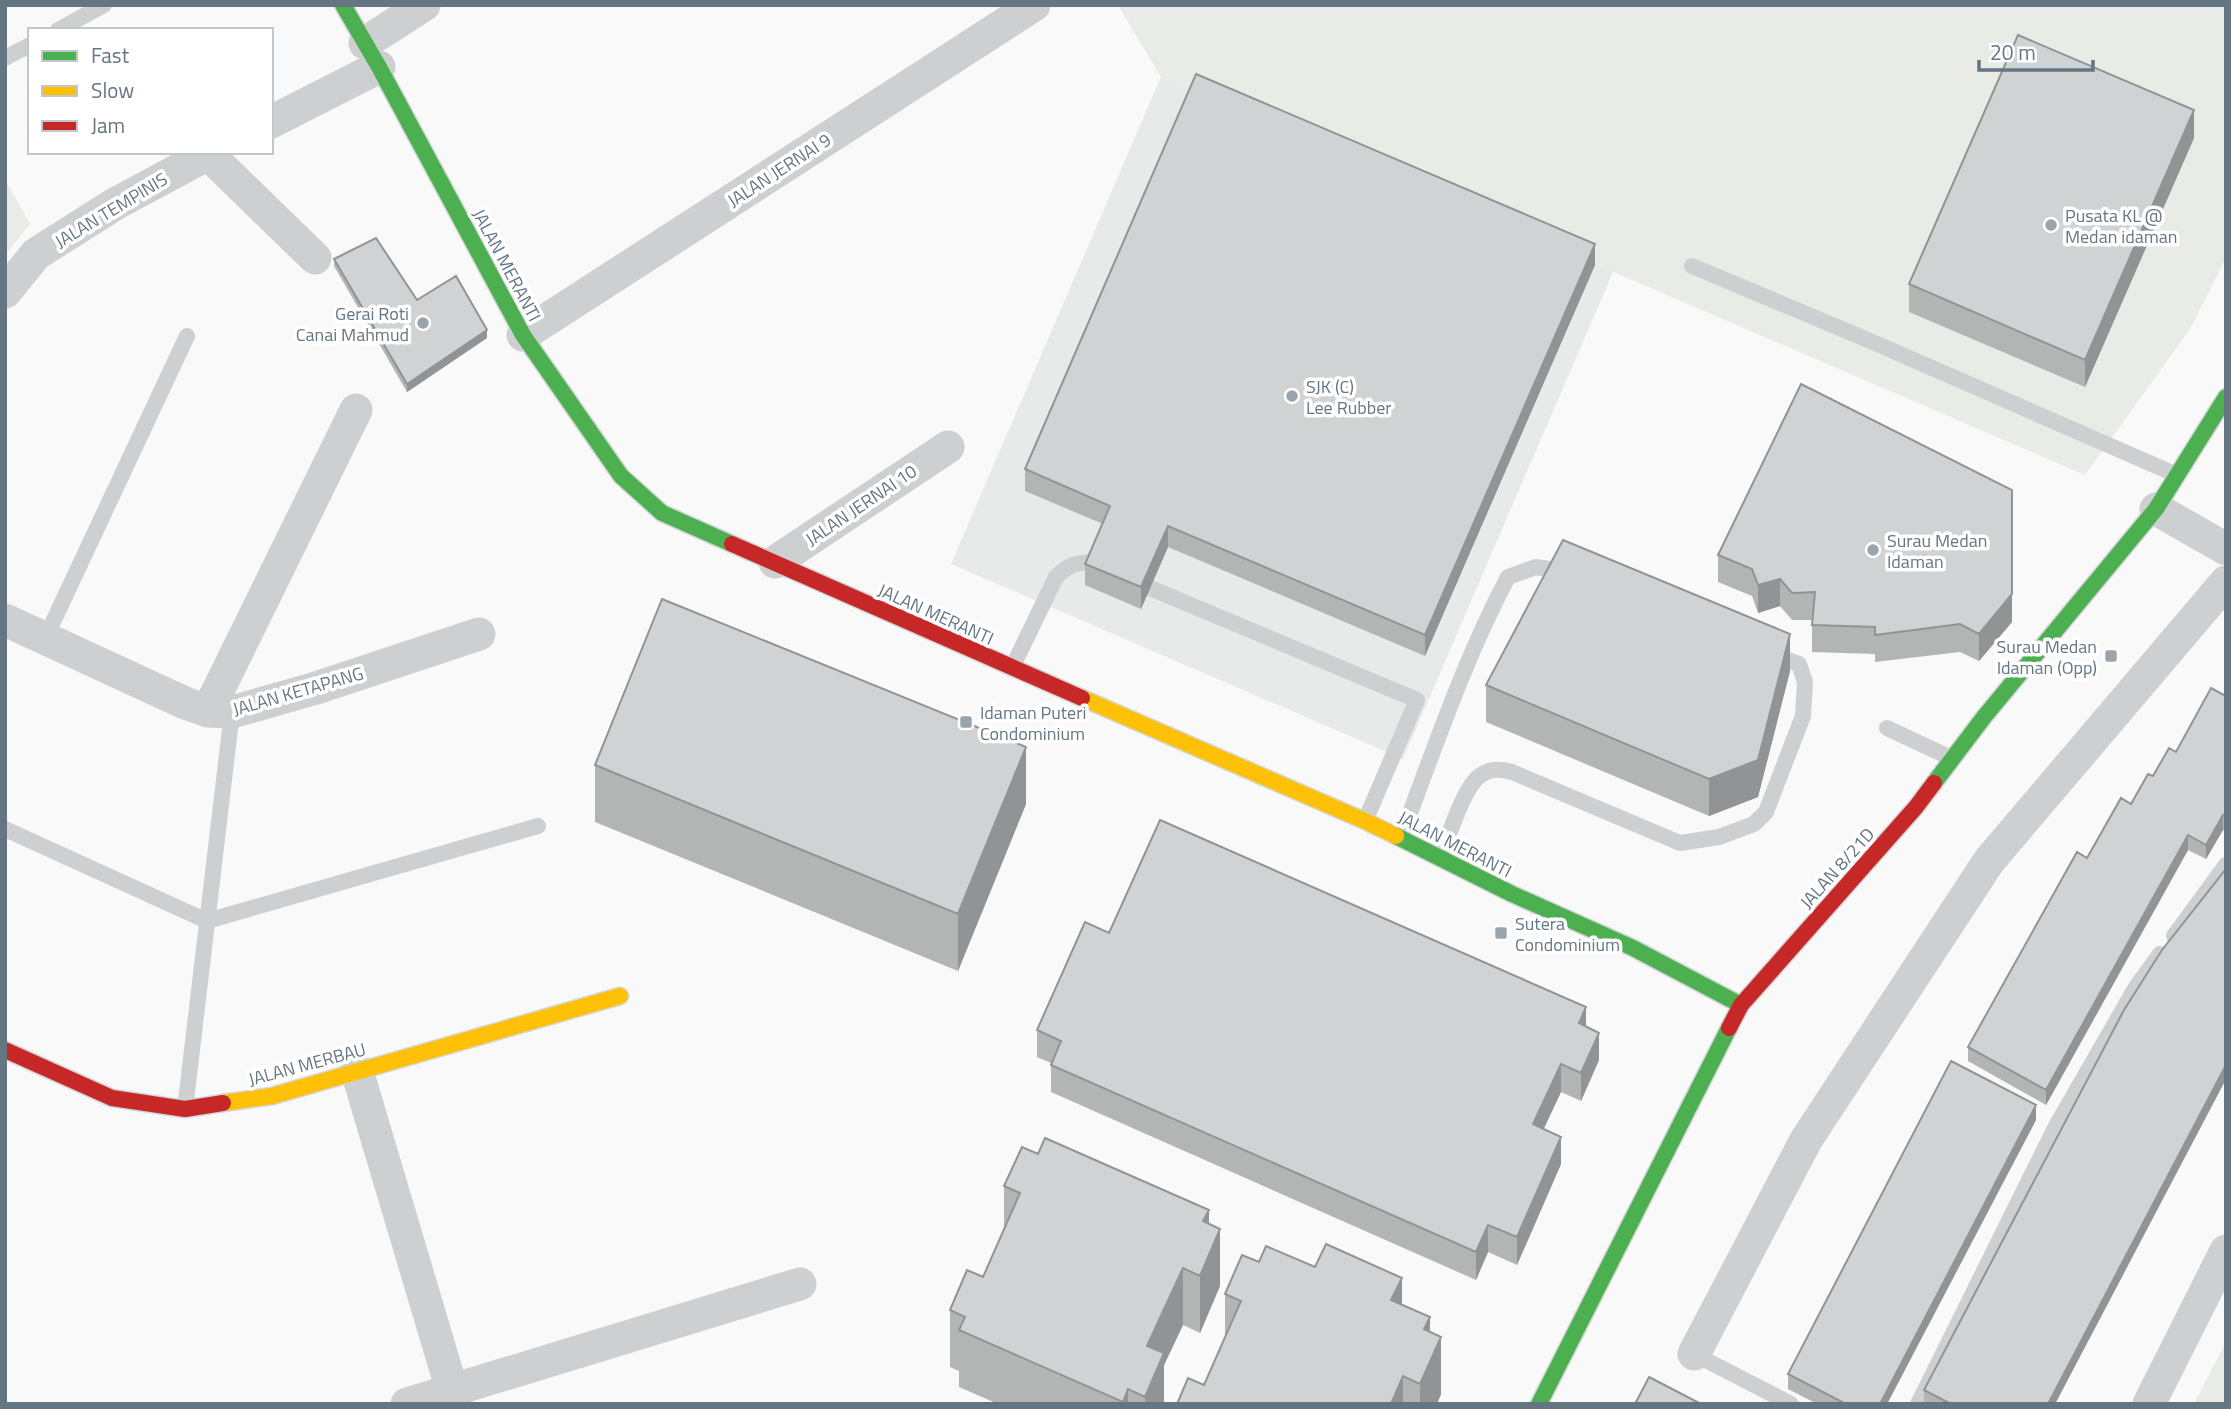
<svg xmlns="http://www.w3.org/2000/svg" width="2231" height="1409" font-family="'Titillium Web',sans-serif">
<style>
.built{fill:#e8e9e9}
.green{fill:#e8ebe6}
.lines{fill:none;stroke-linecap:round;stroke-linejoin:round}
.fast-casing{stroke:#d5d6d7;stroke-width:19}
.slow-casing{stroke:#d5d6d7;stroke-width:19}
.jam-casing{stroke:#d5d6d7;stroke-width:19}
.lane{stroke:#cecfd0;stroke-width:16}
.street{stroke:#cecfd0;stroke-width:33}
.fast{stroke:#4caf50;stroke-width:16}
.slow{stroke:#ffc107;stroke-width:16}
.jam{stroke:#c62828;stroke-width:16}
.wall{fill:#b3b5b5}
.shaded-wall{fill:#929394}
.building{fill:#d0d2d3;stroke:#929394;stroke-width:2}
.poi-dot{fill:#99a4ac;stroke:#fff;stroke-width:2.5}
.labels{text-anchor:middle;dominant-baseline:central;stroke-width:7;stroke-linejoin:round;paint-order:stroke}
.street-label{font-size:18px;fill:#657683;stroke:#fff}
.poi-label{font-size:18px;fill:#657683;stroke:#fff;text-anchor:start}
</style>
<rect width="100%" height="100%" fill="#f9f9f9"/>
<!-- built -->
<path class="built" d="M1161,77L1613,272L1403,759L951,564Z"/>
<!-- green -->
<path class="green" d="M1118,5H2226V258L2190,329L2085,475L1161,77Z
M5,179L30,224L5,255Z
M2226,1342V1404H2194Z"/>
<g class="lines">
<!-- fast casing -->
<g class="fast-casing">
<path id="fast" d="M343,5L379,67L523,335L621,476L662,513L732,544
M1934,783L1984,717L2156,509L2226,397
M1396,836L1512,894L1633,948L1741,1005
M1539,1404L1729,1028"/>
</g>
<!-- slow casing -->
<g class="slow-casing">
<path id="slow" d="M1082,698L1365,821L1396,836
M223,1103L272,1096L620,996"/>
</g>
<!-- jam casing -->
<g class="jam-casing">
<path id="jam" d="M732,544L1082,698
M1729,1028L1741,1005L1916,807L1934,783
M5,1050L112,1098L185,1109L223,1103"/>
</g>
<!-- lane -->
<path class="lane" d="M58,30L104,5
M5,58L30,45
M1692,266L1868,340L2177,475
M1150,588L1417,700L1365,821
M45,639L187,336
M1012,668L1056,577C1068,565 1078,561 1095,563
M1887,728L1951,758
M5,829L207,921L538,826
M1401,837C1434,750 1464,660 1508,577L1536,567L1568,572
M1440,858C1448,839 1464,785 1481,775C1491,768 1501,769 1512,772L1680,843L1719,837L1754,824L1766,812L1803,716L1805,682L1799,664L1770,654
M2174,936L2226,865
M185,1109L232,712
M1694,1354L1791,1404
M1918,1404L2056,1126L2136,987L2160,954"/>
<!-- street -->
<path class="street" d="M365,43L424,5
M271,122L379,67
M5,292L36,254L115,204L208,154L315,258
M523,335L1034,5
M2156,509L2226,549
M775,562L948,447
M5,620L185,703L208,711L232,712L313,689L479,634
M208,711L356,410
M357,1071L452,1390
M1694,1354L1806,1140L1989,861L2226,582
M407,1404L800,1284
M2149,1404L2226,1251"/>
<!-- fast -->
<use href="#fast" class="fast"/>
<!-- slow -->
<use href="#slow" class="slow"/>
<!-- jam -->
<use href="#jam" class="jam"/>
</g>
<!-- wall -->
<path class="wall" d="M2194,138L2085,387L1909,312V284Z
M334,259L417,300L487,338L407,392L334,266Z
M1595,265L1425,656L1168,547L1141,609L1085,585V564L1103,524L1025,491V469Z
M1718,555L2012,622L1979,661L1960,652L1875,662V654L1812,652V620H1792L1780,606L1758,613L1752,596L1718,582Z
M1790,671L1758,797L1709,816L1486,722V685Z
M2226,696V831L2223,830L2206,859L2188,850L2046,1105L1968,1061V1047L2087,858L2153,776Z
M595,765L1026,804L958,971L595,822Z
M2226,869V1079L2055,1404H1924V1390Z
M1109,933L1586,1027L1599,1060L1581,1101L1561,1092L1543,1129L1561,1164L1517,1265L1488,1252L1476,1280L1051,1092V1063L1037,1057V1030Z
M2036,1120L1887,1404H1817L1788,1389V1374Z
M1004,1186L1209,1224L1220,1286L1200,1333L1183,1325L1164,1365V1404H998L959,1387V1371L950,1367V1310L983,1277L1004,1229Z
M1259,1262L1402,1305L1430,1332L1441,1394L1437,1404H1177L1204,1385L1225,1337V1294Z"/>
<!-- shaded-wall -->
<path class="shaded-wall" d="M2194,110V138L2085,387V360Z
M1595,244V265L1425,656V635Z
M487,330V338L407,392V384Z
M1168,526V547L1141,609V587Z
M1780,579V606L1758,613V585Z
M2012,594V622L1979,661V634Z
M1790,634V671L1758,797L1709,816V779Z
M1026,747V804L958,971V914Z
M2223,815V830L2206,859V845Z
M2188,835V850L2046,1105V1090Z
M1586,1007V1034L1579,1023Z
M1599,1033V1060L1581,1101V1073Z
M1561,1064V1092L1533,1152V1124Z
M2226,1065V1079L2055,1404H2048Z
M2036,1105V1120L1887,1404H1880Z
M1561,1137V1164L1517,1265V1237Z
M1209,1210V1255L1220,1229V1286L1200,1333V1276L1203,1221Z
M1488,1225V1252L1476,1280V1252Z
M1183,1268V1325L1164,1365V1404H1145L1147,1346Z
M1402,1278V1335L1391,1300Z
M1430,1317V1363L1441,1337V1394L1437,1404H1420V1384L1424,1329Z
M1403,1376V1404H1391Z
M1128,1389V1404H1123V1402Z"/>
<!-- building -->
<path class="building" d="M2018,35L2194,110L2085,360L1909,284Z
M1196,74L1595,244L1425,635L1168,526L1141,587L1085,564L1110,506L1025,469Z
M376,238L417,300L456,276L487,330L407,384L334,259Z
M1801,384L2012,490V594L1979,634L1960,624L1875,635V627L1812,625L1815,592L1792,593L1780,579L1758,585L1752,569L1718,555Z
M1563,540L1790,634L1758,760L1709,779L1486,685Z
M662,599L1026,747L958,914L595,765Z
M2211,688L2226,696V817L2223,815L2206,845L2188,835L2046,1090L1968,1047L2077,852L2087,858L2121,798L2131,804L2148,774L2153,776L2169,748L2176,752Z
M1160,820L1586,1007L1579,1023L1599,1033L1581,1073L1561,1064L1533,1124L1561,1137L1517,1237L1488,1225L1476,1252L1051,1065L1061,1041L1037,1030L1085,922L1109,933Z
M2226,869V1065L2048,1404H1951L1924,1390L2124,1010L2162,950Z
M1951,1061L2036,1105L1880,1404H1846L1788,1374Z
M1045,1138L1209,1210L1203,1221L1220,1229L1200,1276L1183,1268L1147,1346L1164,1353L1145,1397L1128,1389L1123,1402L959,1330L965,1317L950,1310L967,1270L983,1277L1020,1193L1004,1186L1022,1147L1038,1154Z
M1326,1244L1402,1278L1391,1300L1430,1317L1424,1329L1441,1337L1420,1384L1403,1376L1391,1404H1177L1188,1378L1204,1385L1241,1301L1225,1294L1242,1255L1259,1262L1266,1246L1315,1267Z
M1649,1377L1701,1404H1635Z"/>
<!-- markers -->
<g class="poi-dot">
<circle cx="2051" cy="225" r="7"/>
<circle cx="423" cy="323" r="7"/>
<circle cx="1292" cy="396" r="7"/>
<circle cx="1873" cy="550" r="7"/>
<rect x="2104" y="649" width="14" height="14" rx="3.5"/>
<rect x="959" y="715" width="14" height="14" rx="3.5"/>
<rect x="1494" y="926" width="14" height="14" rx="3.5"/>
</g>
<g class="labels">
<!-- street labels -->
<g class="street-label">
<text transform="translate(779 170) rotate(-33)">JALAN JERNAI 9</text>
<text transform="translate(111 210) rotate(-31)">JALAN TEMPINIS</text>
<text transform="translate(507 265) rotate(62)">JALAN MERANTI</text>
<text transform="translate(861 505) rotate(-34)">JALAN JERNAI 10</text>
<text transform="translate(936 614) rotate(24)">JALAN MERANTI</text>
<text transform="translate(298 691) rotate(-16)">JALAN KETAPANG</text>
<text transform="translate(1455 844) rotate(27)">JALAN MERANTI</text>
<text transform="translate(1837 868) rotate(-48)">JALAN 8/21D</text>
<text transform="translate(307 1064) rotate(-15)">JALAN MERBAU</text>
</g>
<!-- poi labels -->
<g class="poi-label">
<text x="2065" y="215">Pusata KL @<tspan x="2065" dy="21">Medan idaman</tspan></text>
<text x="409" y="313" text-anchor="end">Gerai Roti<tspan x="409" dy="21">Canai Mahmud</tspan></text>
<text x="1306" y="386">SJK (C)<tspan x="1306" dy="21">Lee Rubber</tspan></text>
<text x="1887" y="540">Surau Medan<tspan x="1887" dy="21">Idaman</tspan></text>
<text x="2097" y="646" text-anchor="end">Surau Medan<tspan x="2097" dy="21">Idaman (Opp)</tspan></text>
<text x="980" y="712">Idaman Puteri<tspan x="980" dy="21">Condominium</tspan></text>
<text x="1515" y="923">Sutera<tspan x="1515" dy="21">Condominium</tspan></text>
</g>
</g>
<!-- border -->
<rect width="2231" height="1409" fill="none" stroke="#657683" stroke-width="14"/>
<!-- legend -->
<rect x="28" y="28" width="245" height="126" fill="#ffffff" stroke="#c1c8cd" stroke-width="2"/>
<rect x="42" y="51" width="35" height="10" fill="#4caf50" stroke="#c1c8cd" stroke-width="2"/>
<text x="91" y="63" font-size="21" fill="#657683">Fast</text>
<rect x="42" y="86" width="35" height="10" fill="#ffc107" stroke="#c1c8cd" stroke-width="2"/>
<text x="91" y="98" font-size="21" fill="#657683">Slow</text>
<rect x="42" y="121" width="35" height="10" fill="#c62828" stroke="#c1c8cd" stroke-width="2"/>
<text x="91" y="133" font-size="21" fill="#657683">Jam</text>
<!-- scale -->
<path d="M1979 60v10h114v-10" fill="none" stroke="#657683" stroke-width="3.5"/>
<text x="1990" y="60" font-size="21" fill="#657683" stroke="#ffffff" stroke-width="5" paint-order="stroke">20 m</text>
</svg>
